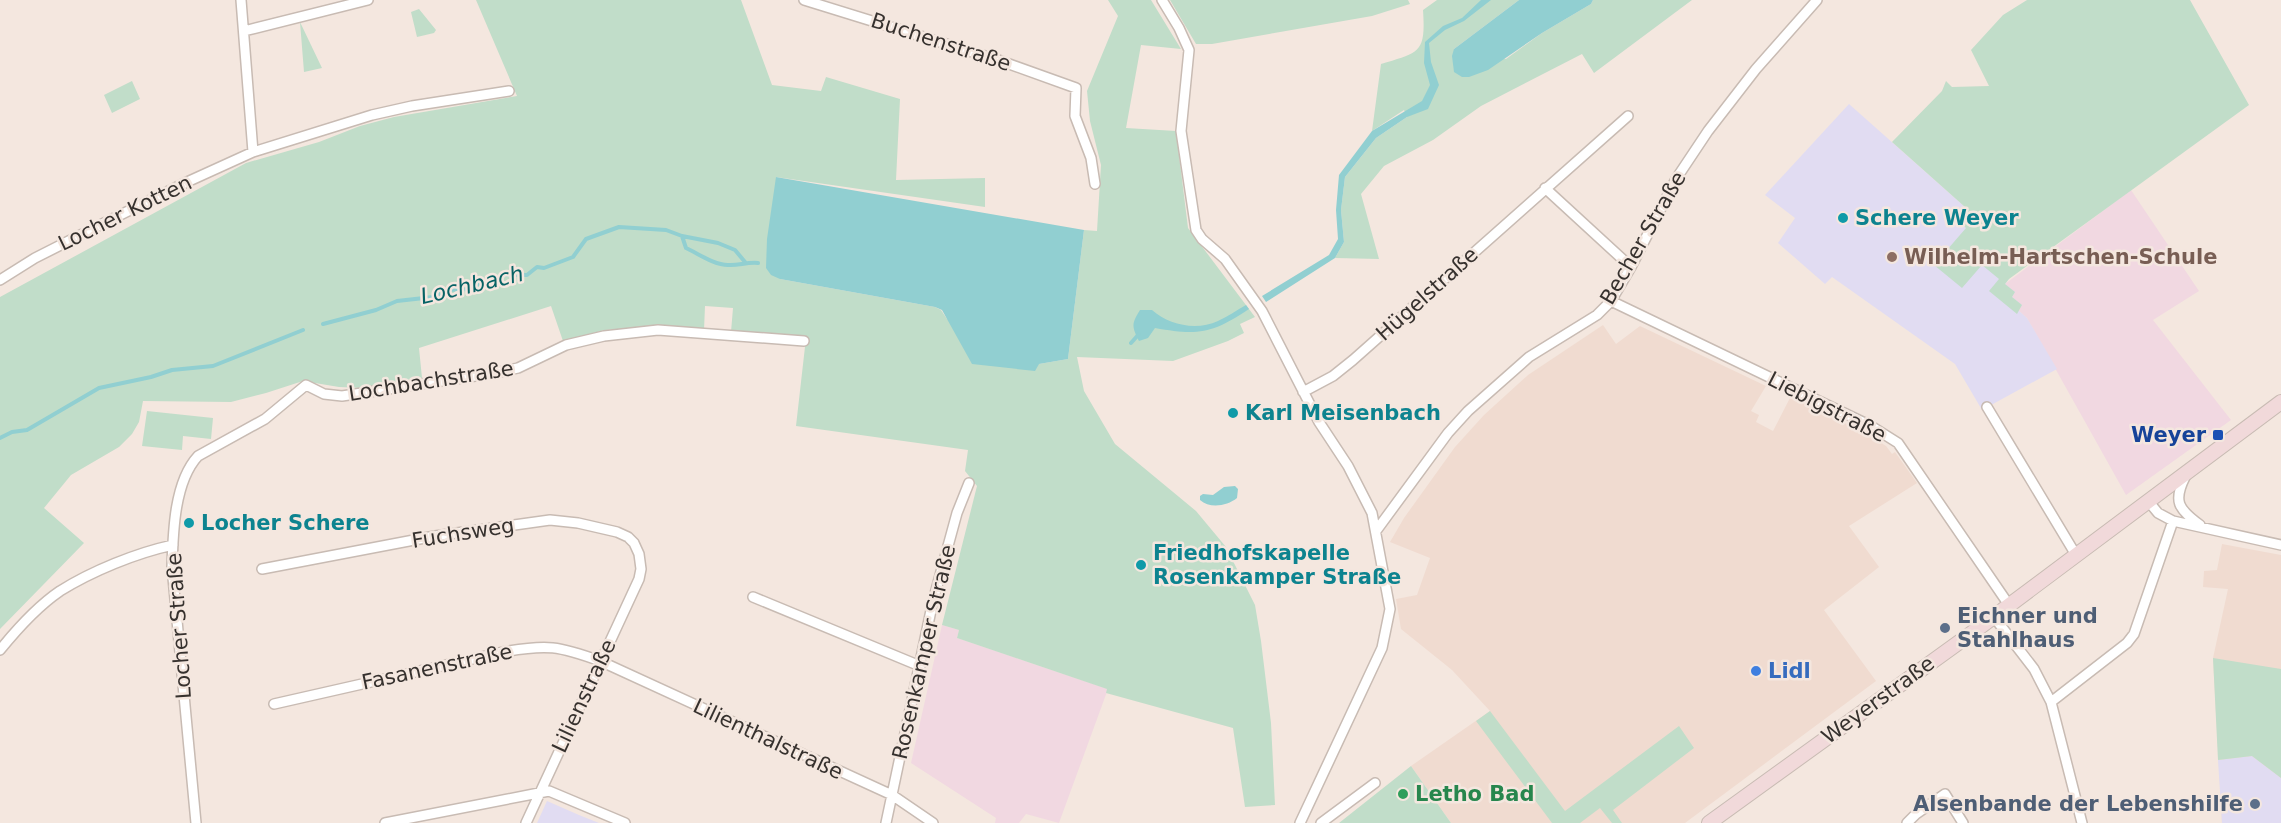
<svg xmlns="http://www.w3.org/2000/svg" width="2281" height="823" font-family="'DejaVu Sans',sans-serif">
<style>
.commercial{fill:#f1d8e1}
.built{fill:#f0dbd0}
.education{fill:#e1dcf2}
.green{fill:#c1ddc9}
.water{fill:#91cfd1}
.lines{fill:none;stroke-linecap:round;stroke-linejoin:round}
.stream{stroke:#91cfd1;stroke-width:4}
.street-casing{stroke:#c8bbb3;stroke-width:12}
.secondary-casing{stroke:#c8bbb3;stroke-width:16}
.street{stroke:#fff;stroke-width:9}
.secondary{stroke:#f1d9da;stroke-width:14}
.culture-dot{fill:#0f9aa8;stroke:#f4e7df;stroke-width:2}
.education-dot{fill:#8d6e63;stroke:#f4e7df;stroke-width:2}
.transit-dot{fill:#1a4fb4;stroke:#f4e7df;stroke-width:2}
.service-dot{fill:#5c6f8a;stroke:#f4e7df;stroke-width:2}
.shop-dot{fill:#3f7fe0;stroke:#f4e7df;stroke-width:2}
.leisure-dot{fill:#2e9e5b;stroke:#f4e7df;stroke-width:2}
.labels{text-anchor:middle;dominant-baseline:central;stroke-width:5;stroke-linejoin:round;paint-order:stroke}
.street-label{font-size:21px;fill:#36312e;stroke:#f4e7df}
.culture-label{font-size:21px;font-weight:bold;fill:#0d838f;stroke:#f4e7df;text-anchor:start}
.education-label{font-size:21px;font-weight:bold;fill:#785e54;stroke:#f4e7df;text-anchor:start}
.transit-label{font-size:21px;font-weight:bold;fill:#164399;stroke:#f4e7df;text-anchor:end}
.service-label{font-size:21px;font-weight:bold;fill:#4e5e75;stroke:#f4e7df;text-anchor:start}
.shop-label{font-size:21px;font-weight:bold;fill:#366cbe;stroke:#f4e7df;text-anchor:start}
.leisure-label{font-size:21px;font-weight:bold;fill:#27864d;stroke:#f4e7df;text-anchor:start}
.water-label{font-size:22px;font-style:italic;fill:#066265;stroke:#f4e7df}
</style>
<rect width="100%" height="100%" fill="#f4e7df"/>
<!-- commercial -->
<path class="commercial" d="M2131,190L2199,291L2153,320L2231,420L2126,495L2027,318L2018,310L2005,284Z
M942,625L959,630L957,638L1108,689L1059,823L1026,814L1019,823H995L996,818L911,763Z"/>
<!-- built -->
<path class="built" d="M1603,325L1616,344L1640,326L1766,386L1751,411L1759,415L1756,422L1773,431L1791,396L1869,435L1886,446L1892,454L1895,452L1917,483L1849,526L1879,567L1824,610L1876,681L1685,823H1451L1411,766L1490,711L1452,670L1401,629L1396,599L1417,595L1430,558L1390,542L1404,518L1455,447L1484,415L1528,375Z
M2222,544L2281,555V823H2222L2213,658L2228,589L2203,587L2204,571L2217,570Z"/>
<!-- education -->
<path class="education" d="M1849,104L1965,207L1956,218L1994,251L2009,279L2005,284L2015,292L2012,297L2022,305L2018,310L2027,318L2057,369L1982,410L1955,364L1832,277L1825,284L1778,243L1795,218L1765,195Z
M2252,756L2281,778V823H2222L2218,760Z
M547,801L579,815L599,823H537Z"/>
<!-- green -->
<path class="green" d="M476,0H741L772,85L821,91L826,77L900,99L896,180L985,178V207L776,177L780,279L935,307L941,310L947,319L1039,364L1068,359L1084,230L1097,231L1101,165L1090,121L1087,91L1118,16L1108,0H1151L1181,49L1141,45L1126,128L1176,131L1188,228L1255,317L1240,324L1244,333L1228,341L1173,361L1077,357L1084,391L1115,444L1196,511L1226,547L1255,605L1261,641L1271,723L1275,805L1245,807L1233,728L1106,693L1107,689L957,638L959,630L942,625L977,486L965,471L968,450L796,426L806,338L731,332L733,308L705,306L704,330L656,327L605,330L563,341L551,306L419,348L422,378L363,388L339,387L303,381L266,393L231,402L143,401L139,422L132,434L119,447L71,475L44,508L84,543L0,629V297L246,163L319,142L360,126L394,117L517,96Z
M1170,0H1408L1410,4L1372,16L1212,44H1196Z
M1437,0H1519L1454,49L1506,59L1542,33L1591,4L1593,0H1692L1594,73L1582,54L1481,106L1433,140L1384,166L1361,194L1379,259L1335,258L1344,242L1341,210L1345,177L1376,138L1407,117L1404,110L1372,131L1381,64C1419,52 1426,54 1423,10Z
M2027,0H2190L2249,105L2009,279L2005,284L2015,292L2012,297L2022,305L2017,314L1989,291L1999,279L1982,265L1962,288L1934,265L1966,228L1955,218L1965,207L1892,142L1942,91L1946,81L1952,87L1989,86L1971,50L2003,15Z
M419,9L436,30L434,33L417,37L411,12Z
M300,22L322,68L304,72Z
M132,81L140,99L112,113L104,95Z
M147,411L213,418L211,439L183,436L182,450L142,446Z
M2213,658L2281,669V778L2252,756L2218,760Z
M1490,711L1565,811L1679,726L1694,748L1613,810L1622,823H1612L1600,808L1580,823H1552L1476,721Z
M1411,766L1451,823H1339Z"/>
<!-- water -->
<path class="water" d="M1481,0H1491L1464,21L1445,30L1429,43L1431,62L1439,85L1428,109L1407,117L1376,138L1345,177L1341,210L1344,242L1335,258L1266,302L1262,296L1329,255L1338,239L1336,210L1339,175L1372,131L1422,101L1430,85L1424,63L1425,42L1443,26L1462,18Z
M1519,0H1593L1591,4L1542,33L1488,70L1469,77H1462L1454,72L1452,56L1454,49Z
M776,177L1084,230L1068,359L1039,364L1035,371L972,364L942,310L935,307L780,279L771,275L766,268L767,239Z
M1246,305L1249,309C1213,333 1199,336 1155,328L1148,338L1139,341C1131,326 1132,323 1140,310H1152C1169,325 1196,331 1218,321C1227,317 1237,310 1246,305Z
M1235,486L1238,489L1237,498C1227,506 1210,509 1200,500V496L1203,494L1213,495L1224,487Z"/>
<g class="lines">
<!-- stream -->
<path class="stream" d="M682,236L686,248C699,254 714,265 728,265C738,266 746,262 758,263
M323,324L376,310L397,301L433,297L447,290L470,289L481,282L489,283L503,275H527L537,267L544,268L573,257L586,239L619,227L666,230L682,236L718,243L735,250L745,262
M1131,343L1139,334
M0,438L12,432L27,430L99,388L151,377L172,370L213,366L303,330"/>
<!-- street casing -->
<g class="street-casing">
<path id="street" d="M241,0L253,152
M804,0L998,60L1076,88L1075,116L1091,158L1095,184
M1162,0L1179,28L1189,50L1181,131L1196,230L1202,239L1225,259L1262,311L1319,422L1348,466L1372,513L1390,609L1382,648L1300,823
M244,31L368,0
M1545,188L1631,267
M0,280L35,258L106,222L187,182L253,152L372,115L412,106L509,91
M1611,301L1871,426L1898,443L2009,605
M1303,392L1333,376L1353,360L1628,116
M1987,407L2076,555
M2185,477C2173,501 2178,509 2200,525
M2149,502L2158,513L2173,521L2281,545
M1376,531L1448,433L1468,411L1529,357L1597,315L1611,301L1631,267L1676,179L1708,131L1756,69L1817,0
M262,569L435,536L550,520L578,523L617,532L628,537L634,543L639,554L641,569L639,579L526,823
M753,597L920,666
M1994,617L2034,669L2051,702L2082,823
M0,650C17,629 38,606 60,591C92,571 136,553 173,545
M2051,702L2127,643L2134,634L2173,521
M274,704L503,652C547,644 559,646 600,661L892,795L933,823
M196,823L172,567C173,533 174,482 198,456L265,419L306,385L324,394L342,396L495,373L518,368L566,345L604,336L658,330L804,341
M385,823L549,791L625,823
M886,823L933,601L957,513L969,483
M1321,823L1375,783
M1907,823L1916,814L1945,794L1963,823"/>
</g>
<!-- secondary casing -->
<g class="secondary-casing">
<path id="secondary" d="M1709,823L1976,630L2281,402"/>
</g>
<!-- street -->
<use href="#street" class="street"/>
<!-- secondary -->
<use href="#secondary" class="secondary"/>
</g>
<!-- markers -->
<g class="culture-dot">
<circle cx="1843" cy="218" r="6"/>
<circle cx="1233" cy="413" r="6"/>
<circle cx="189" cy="523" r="6"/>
<circle cx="1141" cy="565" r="6"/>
</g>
<circle class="education-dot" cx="1892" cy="257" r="6"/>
<rect class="transit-dot" x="2212" y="429" width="12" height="12" rx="3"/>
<g class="service-dot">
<circle cx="1945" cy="628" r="6"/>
<circle cx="2255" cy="804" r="6"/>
</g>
<circle class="shop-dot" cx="1756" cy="671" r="6"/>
<circle class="leisure-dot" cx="1403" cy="794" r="6"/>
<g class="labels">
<!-- street labels -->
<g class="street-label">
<text transform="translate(941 42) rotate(18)">Buchenstraße</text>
<text transform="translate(125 213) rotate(-26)">Locher Kotten</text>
<text transform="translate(1643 238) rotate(-60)">Becher Straße</text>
<text transform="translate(1427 294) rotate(-42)">Hügelstraße</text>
<text transform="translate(431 381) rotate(-9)">Lochbachstraße</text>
<text transform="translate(1827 407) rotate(27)">Liebigstraße</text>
<text transform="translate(463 533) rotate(-9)">Fuchsweg</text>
<text transform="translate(179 626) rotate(-94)">Locher Straße</text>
<text transform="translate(924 652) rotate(-77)">Rosenkamper Straße</text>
<text transform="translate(437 667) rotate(-12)">Fasanenstraße</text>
<text transform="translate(584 696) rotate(-65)">Lilienstraße</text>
<text transform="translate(1878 700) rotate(-36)">Weyerstraße</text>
<text transform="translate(768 739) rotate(25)">Lilienthalstraße</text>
</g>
<!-- culture labels -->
<g class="culture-label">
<text x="1855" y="218">Schere Weyer</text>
<text x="1245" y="413">Karl Meisenbach</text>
<text x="201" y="523">Locher Schere</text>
<text x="1153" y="553">Friedhofskapelle<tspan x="1153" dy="24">Rosenkamper Straße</tspan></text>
</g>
<!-- education labels -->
<g class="education-label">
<text x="1904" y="257">Wilhelm-Hartschen-Schule</text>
</g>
<!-- transit labels -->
<g class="transit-label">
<text x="2206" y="435">Weyer</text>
</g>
<!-- service labels -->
<g class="service-label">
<text x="1957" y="616">Eichner und<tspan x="1957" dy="24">Stahlhaus</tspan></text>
<text x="2243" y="804" text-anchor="end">Alsenbande der Lebenshilfe</text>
</g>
<!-- shop labels -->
<g class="shop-label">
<text x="1768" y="671">Lidl</text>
</g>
<!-- leisure labels -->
<g class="leisure-label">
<text x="1415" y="794">Letho Bad</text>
</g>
<!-- water labels -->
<g class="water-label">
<text transform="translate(472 285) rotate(-13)">Lochbach</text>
</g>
</g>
</svg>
